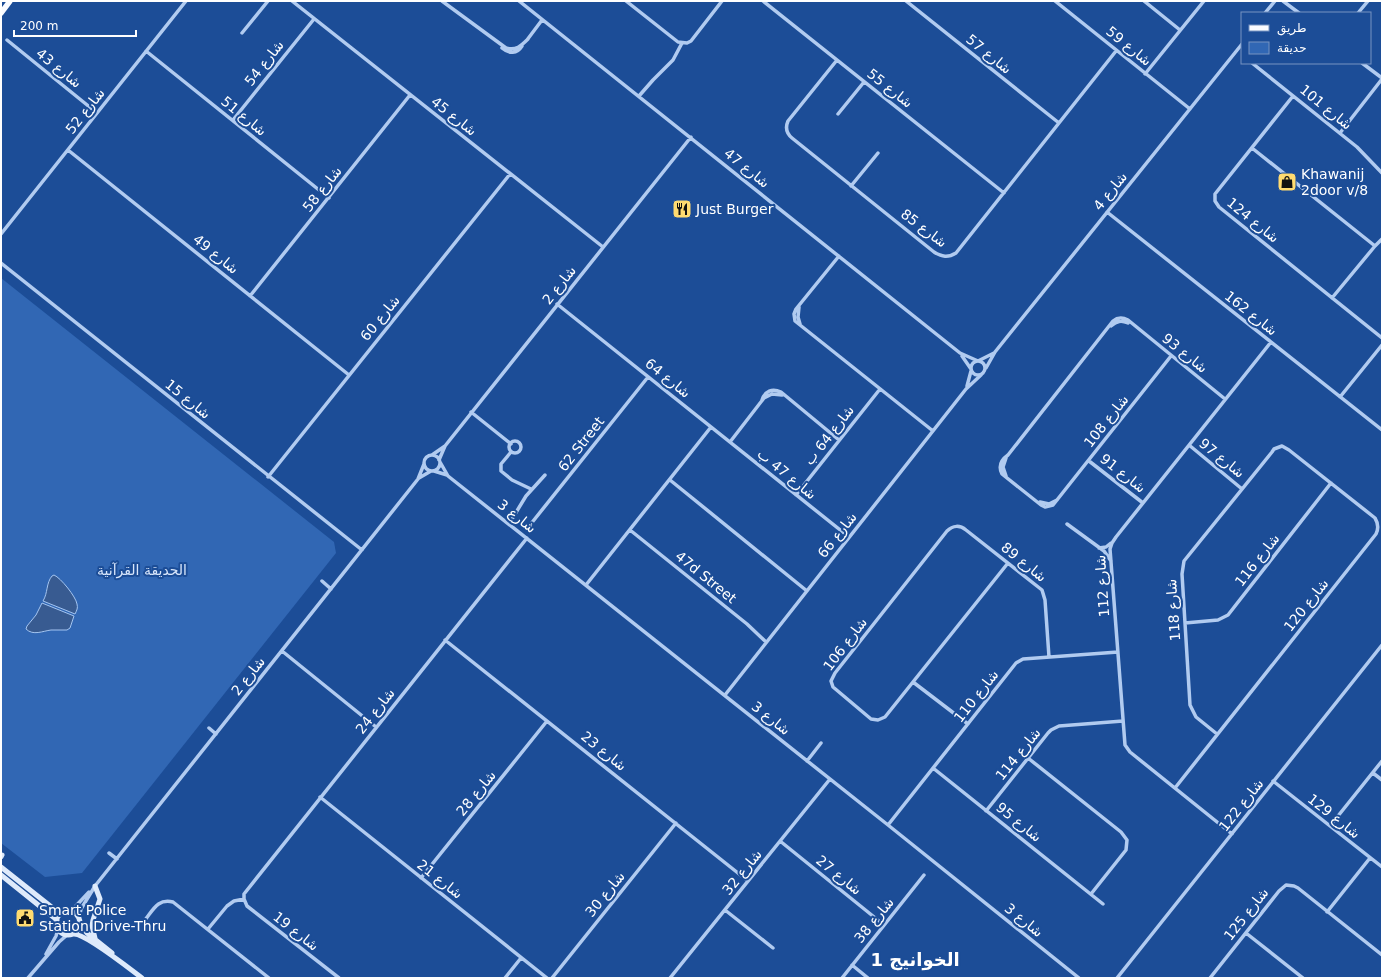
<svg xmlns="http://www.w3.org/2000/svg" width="1383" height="979" font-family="'DejaVu Sans','Noto Sans Arabic',sans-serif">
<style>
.green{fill:#3167b4}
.water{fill:#385b91;stroke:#a4c5f1}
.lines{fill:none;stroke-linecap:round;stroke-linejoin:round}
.street{stroke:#b1cbf0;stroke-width:3.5}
.secondary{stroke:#deeafb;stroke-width:5}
.primary{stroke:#fafbff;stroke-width:5.5}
.labels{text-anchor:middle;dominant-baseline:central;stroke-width:4;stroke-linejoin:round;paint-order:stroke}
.street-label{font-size:14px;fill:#fff;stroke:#1c4d97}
.poi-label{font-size:14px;fill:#fff;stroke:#1c4d97;text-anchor:start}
.park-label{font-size:14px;fill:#d8e6fb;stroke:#1c4d97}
.district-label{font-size:18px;font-weight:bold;fill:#fff;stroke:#1c4d97}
</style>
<rect width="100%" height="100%" fill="#1c4d97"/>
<!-- green -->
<path class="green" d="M1,278L334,542L336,553L82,873L45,877L1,843Z"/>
<!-- water -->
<path class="water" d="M54,575C61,578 76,597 77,604C78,608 77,610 75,614L43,601C48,593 46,583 52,576Z
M42,603L74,616L70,628L67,630C62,630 56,630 51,630C43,631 33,636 26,629L27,626L36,615Z"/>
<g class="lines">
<!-- street -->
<path class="street" d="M292,1L603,247
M442,1L506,48C516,51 521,46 528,39
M519,1L960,353L978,361
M626,1L678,42L687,43L691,41L722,1
M763,1L1004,193
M906,1L1059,123
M1055,1L1190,109
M1144,1L1180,30
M1283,1L1299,13
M1265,13L1275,1
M1358,13L1368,1
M242,33L268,1
M7,40L97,113
M527,40L542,20
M502,48C509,54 517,54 522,46
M146,51L329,198
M837,60L788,121C785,128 786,133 792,138L934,252C942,257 948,258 956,253L1116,51
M1252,63L1357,147L1382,173
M1362,63L1382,78
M1145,74L1204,1
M639,96L653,80L673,60L682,43
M1293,96L1215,194V201L1219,207L1382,338
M838,114L864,82
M233,120L314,19
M1340,133L1382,79
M1252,148L1375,246
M68,150L349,375
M851,186L878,153
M1107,212L1382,430
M1,234L186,1
M839,256L796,309L794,314L795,321L933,431
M1,263L362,550
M250,296L410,95
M1332,298L1375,246L1382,239
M557,304L849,537
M799,307L798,317L800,324
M1111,326C1117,321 1121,320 1128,323
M962,356L971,369
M1171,356L1053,505L1045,507L1041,505L1002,474C998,466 1001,460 1008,455L1113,321C1118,317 1122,317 1128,320L1225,399
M971 368a7 7 0 1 1 14 0a7 7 0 1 1-14 0Z
M978,361L994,353
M986,368L995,352L1242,44
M967,386L971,371
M1340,397L1382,345
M762,400C765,391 772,388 781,392L839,440
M471,412L511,444
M509 447a6 6 0 1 1 12 0a6 6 0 1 1-12 0Z
M730,442L764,398L772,394L782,395
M1189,445L1242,489
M511,452L501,464V471L512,480L531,489
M432,455L445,446L691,137
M424 463a8 8 0 1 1 16 0a8 8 0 1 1-16 0Z
M439,460L445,446
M1089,461L1143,503
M440,462L448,476L888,825L1079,978
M434,471L447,475
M1006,476L1003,467L1006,458
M268,477L510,174
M419,478L431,471
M670,480L807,591
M796,495L880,389
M1040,502L1049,504L1057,500
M509,524L526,496L545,475
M1067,524L1104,551L1111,561
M530,525L648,377
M630,530L747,624L766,642
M1099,548L1106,547L1111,543
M1008,563L885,717L878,720L871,719L833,687L831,681L835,673L947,531C953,525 960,525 966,530L1042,590L1045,600L1049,657
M322,581L331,589
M586,585L711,427
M1185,623L1218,620L1228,615L1331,483
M445,640L748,881
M282,651L376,727
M913,682L968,724
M725,695L966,389L981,375
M209,728L216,734
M1028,758L1121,832L1127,840L1126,850L1091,894
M807,761L821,743
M933,768L1103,904
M1373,773L1382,780
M1273,781L1382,867
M1175,788L1376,534C1379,528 1378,523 1375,518L1289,450L1282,446L1274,449L1272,452L1184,561L1182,574L1190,705L1196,717L1217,734
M320,797L547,978
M986,811L1048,733L1051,730L1059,726L1123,721
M888,825L1016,663L1023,659L1118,652
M1330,826L1382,761
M1232,834L1130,752L1125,745L1110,549L1112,543L1116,537L1271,342
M780,841L884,925
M109,853L117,859
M421,878L547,721
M725,910L773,948
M68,912L74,908L89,892
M1327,912L1370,858
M79,919L81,909L95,886L418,479L424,464
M145,920C153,910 158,898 173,902L269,978
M208,929L227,906L234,901L244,899
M1246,933L1303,978
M46,954L56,936L58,929
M852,965L868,978
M28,978L59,942L67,935
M339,978L247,906L244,899V894L527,538
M505,978L521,958
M552,978L676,823
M670,978L830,779
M842,978L924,875
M1117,978L1382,645
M1210,978L1279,891L1286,885L1294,886L1298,888L1382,955"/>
<!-- secondary -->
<path class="secondary" d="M1,857L2,855
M1,867L54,909L63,913
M1,875L57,920
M56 923a12 12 0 1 1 24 0a12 12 0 1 1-24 0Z
M80,923L87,933L112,953
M74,934C86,934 130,969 142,978
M95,938L92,926L93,920L100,899L95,886"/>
<!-- primary -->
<path class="primary" d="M1,13L10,1"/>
</g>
<!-- icons -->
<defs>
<g id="shop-square" transform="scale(1)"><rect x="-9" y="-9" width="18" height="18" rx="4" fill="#ffdb70" stroke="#1c4d97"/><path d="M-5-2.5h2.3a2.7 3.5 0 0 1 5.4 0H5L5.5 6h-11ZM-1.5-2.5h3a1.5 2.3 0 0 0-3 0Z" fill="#111"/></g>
<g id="restaurant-square" transform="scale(1)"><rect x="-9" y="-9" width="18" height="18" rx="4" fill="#ffdb70" stroke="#1c4d97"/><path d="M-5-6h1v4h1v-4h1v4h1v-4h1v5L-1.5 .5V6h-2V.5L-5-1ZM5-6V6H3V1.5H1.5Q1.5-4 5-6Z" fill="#111"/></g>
<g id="civic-square" transform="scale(1)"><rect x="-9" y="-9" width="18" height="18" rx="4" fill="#ffdb70" stroke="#1c4d97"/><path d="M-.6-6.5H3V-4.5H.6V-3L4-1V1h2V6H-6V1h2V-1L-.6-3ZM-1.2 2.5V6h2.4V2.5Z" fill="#111"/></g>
</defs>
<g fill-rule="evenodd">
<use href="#shop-square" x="1287" y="182"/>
<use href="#restaurant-square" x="682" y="209"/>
<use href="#civic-square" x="25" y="918"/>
</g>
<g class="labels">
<!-- street labels -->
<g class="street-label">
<text transform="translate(1129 46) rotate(39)">شارع 59</text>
<text transform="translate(989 54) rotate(39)">شارع 57</text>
<text transform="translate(264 63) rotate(-52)">شارع 54</text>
<text transform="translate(59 68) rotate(39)">شارع 43</text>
<text transform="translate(890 88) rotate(38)">شارع 55</text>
<text transform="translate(1326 107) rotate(39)">شارع 101</text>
<text transform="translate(85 111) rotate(-52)">شارع 52</text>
<text transform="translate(244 116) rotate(39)">شارع 51</text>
<text transform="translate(454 116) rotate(38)">شارع 45</text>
<text transform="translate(747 168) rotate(39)">شارع 47</text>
<text transform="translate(322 189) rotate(-52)">شارع 58</text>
<text transform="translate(1110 191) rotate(-51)">شارع 4</text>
<text transform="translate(1253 220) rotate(39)">شارع 124</text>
<text transform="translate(924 228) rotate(37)">شارع 85</text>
<text transform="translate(216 254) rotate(39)">شارع 49</text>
<text transform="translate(559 285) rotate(-52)">شارع 2</text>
<text transform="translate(1251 313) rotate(38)">شارع 162</text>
<text transform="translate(380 318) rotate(-51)">شارع 60</text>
<text transform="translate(1185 353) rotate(39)">شارع 93</text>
<text transform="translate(668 378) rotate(39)">شارع 64</text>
<text transform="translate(188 399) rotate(39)">شارع 15</text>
<text transform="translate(1106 421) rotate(-52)">شارع 108</text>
<text transform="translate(829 435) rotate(-52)">شارع 64 ب</text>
<text transform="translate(581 444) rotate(-52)">62 Street</text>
<text transform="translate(1222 458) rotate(39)">شارع 97</text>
<text transform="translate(1123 473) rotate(38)">شارع 91</text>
<text transform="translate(787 474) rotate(39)">شارع 47 ب</text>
<text transform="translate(517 516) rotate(38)">شارع 3</text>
<text transform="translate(837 535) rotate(-52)">شارع 66</text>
<text transform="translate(1257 560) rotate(-52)">شارع 116</text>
<text transform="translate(1024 562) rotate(39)">شارع 89</text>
<text transform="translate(706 577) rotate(39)">47d Street</text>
<text transform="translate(1102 586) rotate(-94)">شارع 112</text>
<text transform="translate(1306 605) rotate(-52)">شارع 120</text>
<text transform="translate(1173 610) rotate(-94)">شارع 118</text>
<text transform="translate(845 644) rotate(-53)">شارع 106</text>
<text transform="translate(248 676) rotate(-52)">شارع 2</text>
<text transform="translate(976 696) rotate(-52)">شارع 110</text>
<text transform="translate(375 711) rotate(-52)">شارع 24</text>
<text transform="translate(771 718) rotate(38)">شارع 3</text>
<text transform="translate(604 751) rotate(39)">شارع 23</text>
<text transform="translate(1018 754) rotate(-51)">شارع 114</text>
<text transform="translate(476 793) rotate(-51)">شارع 28</text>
<text transform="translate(1241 805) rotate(-52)">شارع 122</text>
<text transform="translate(1334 816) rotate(38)">شارع 129</text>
<text transform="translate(1019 822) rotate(39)">شارع 95</text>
<text transform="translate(742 872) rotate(-51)">شارع 32</text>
<text transform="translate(839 875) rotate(39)">شارع 27</text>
<text transform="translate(440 879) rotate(38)">شارع 21</text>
<text transform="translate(605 894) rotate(-51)">شارع 30</text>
<text transform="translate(1246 914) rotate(-52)">شارع 125</text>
<text transform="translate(874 920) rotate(-51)">شارع 38</text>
<text transform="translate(1024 920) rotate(39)">شارع 3</text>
<text transform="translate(296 931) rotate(38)">شارع 19</text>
</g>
<!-- poi labels -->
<g class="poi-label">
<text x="1301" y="174">Khawanij<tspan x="1301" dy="16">2door v/8</tspan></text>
<text x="696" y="209">Just Burger</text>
<text x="39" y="910">Smart Police<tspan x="39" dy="16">Station Drive-Thru</tspan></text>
</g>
<!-- park labels -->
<g class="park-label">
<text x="142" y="570">الحديقة القرآنية</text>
</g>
<!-- district labels -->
<g class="district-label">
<text x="915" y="959">الخوانيج 1</text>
</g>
</g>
<!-- border -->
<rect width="1383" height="979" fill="none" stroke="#ffffff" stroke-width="4"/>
<!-- legend -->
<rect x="1241" y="12" width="130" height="52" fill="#1c4d97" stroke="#7794c1"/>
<rect x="1249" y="25" width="20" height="6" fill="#fafbff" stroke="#7794c1"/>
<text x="1277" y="32" font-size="12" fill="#ffffff">طريق</text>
<rect x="1249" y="42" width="20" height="12" fill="#3167b4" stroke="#7794c1"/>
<text x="1277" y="52" font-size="12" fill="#ffffff">حديقة</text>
<!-- scale -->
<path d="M14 30v6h122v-6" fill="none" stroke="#ffffff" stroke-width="2"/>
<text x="20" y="30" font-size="12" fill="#ffffff" stroke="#1c4d97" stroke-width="3" paint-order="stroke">200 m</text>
</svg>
